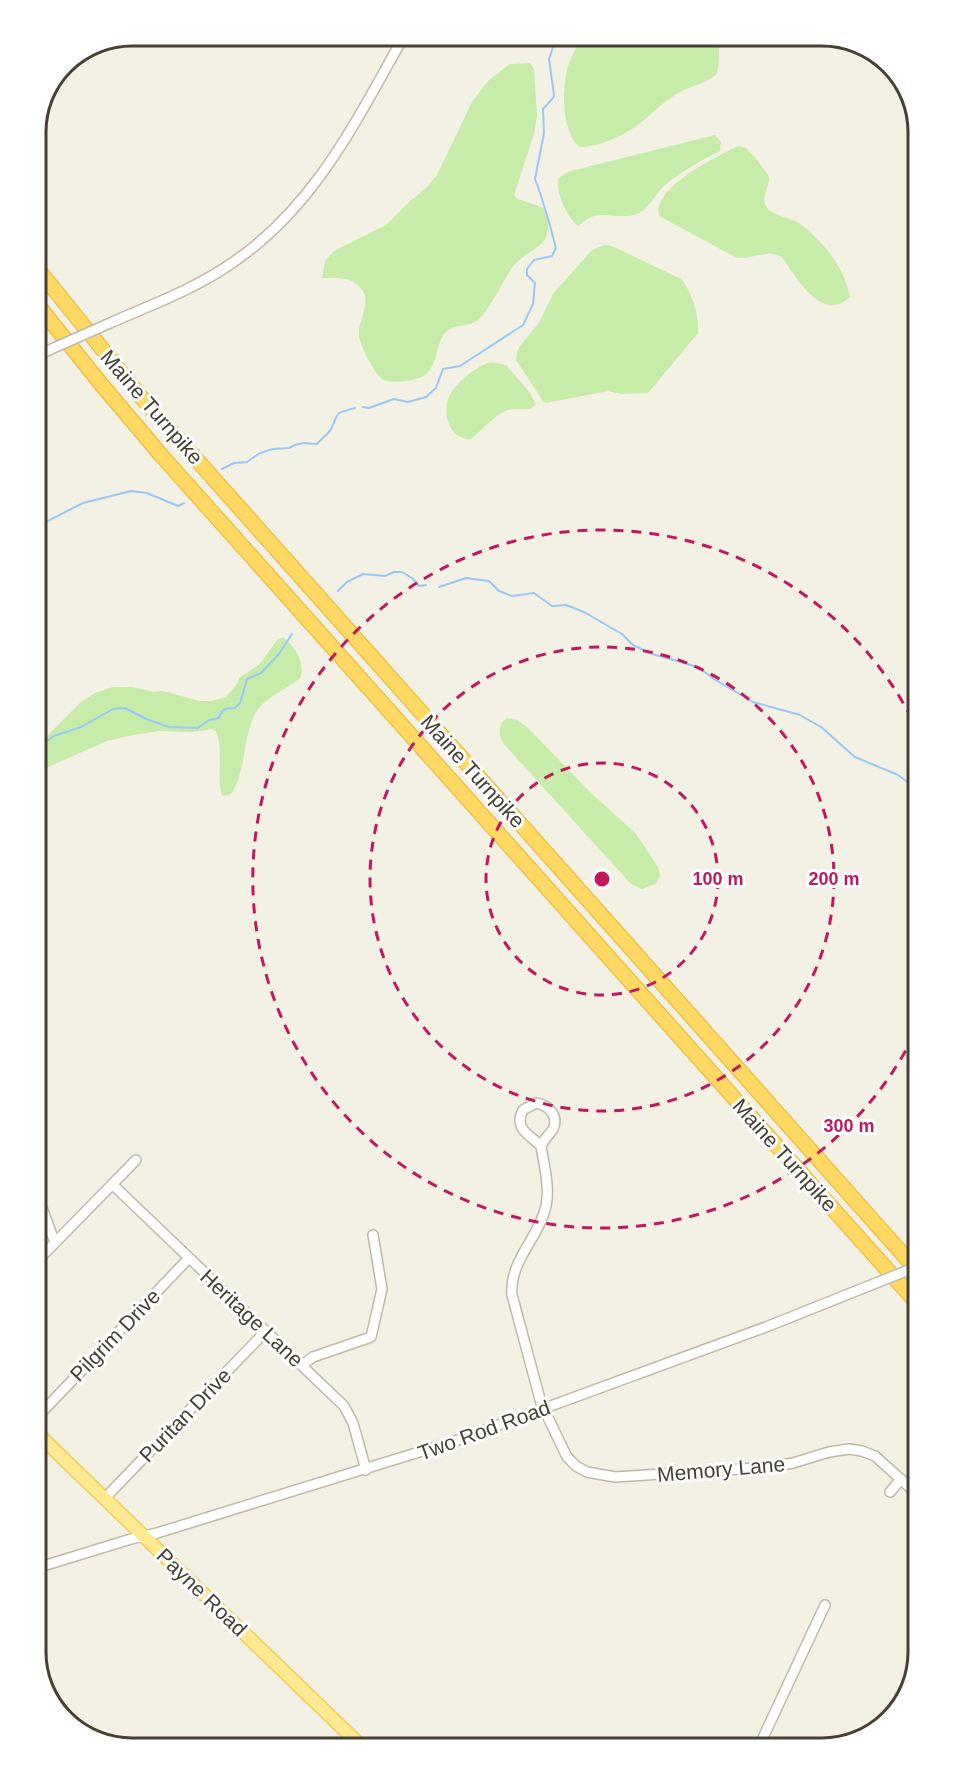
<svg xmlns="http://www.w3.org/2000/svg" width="954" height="1785" font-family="Helvetica,sans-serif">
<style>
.green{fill:#c7eba9}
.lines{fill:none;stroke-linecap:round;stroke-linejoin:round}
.stream{stroke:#9ac8f6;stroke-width:2}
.minor-casing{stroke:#bfb9a6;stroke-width:12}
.major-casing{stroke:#edce58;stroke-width:15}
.highway-casing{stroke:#e9b428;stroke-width:16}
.minor{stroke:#fff;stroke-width:9}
.major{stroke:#ffea91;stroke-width:12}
.highway{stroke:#ffd963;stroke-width:14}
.minor-bridge-casing{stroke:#bfb9a6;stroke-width:12;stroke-linecap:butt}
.minor-bridge{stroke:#fff;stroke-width:9}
.ring{fill:none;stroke:#c2185b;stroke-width:3;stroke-dasharray:10 8}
.labels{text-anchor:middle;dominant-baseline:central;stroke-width:6;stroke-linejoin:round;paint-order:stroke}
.street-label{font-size:21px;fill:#464033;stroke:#fff}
.rim{fill:none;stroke:#464033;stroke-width:3}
.centre{fill:#c2185b;stroke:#fff;stroke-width:3}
.ring-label{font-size:18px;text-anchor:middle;font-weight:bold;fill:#c2185b;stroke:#fff;stroke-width:6;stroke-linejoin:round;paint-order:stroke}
</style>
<rect width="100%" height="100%" fill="#f3f0e4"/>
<!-- green -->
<path class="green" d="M582,36H719V60L717,74C705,84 689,86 675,95C662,103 652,114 639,124C625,135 598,148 579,147C563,131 562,98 566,75C568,61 576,49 582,36Z
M530,63L534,69L537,116L534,134L514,195L518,199L544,208C559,251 527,244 509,272C504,281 484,317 477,321C468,327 455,324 447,331C435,342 439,364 425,375C419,380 388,385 382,379C373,371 360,346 359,335C358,321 371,304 363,291C353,276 337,278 322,278L325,261L334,251L386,225L409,202L426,188L437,175L472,102L488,81L510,64Z
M715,135L721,142L720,151C702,160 680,172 664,186C655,194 650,208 639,213C622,221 603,210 589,218C585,220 581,224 578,226C567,217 556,194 558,179L567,172Z
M738,146C743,147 743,146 747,149C750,151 769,175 769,177C770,186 762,194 765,204C769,216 787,216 797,222C821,238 845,268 850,297C822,324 796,277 782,257C766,249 753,259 737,258L659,216C652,187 717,157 738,146Z
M605,245L612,246L681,279C693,293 699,316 698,333L648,393L620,394L608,391L546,403L543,401L516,360L517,352L520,346L539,323L553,294L592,250Z
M492,362L506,365L530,393L536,404C529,414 515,406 505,411C493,417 481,431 471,439C451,441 441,414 449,397C455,383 477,365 492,362Z
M283,637C296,647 304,661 301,677C288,689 265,697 256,712C242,737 247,770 231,794L222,796C216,774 224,752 216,731L212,729L193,732L160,731L133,735L107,741L39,771V741L46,737L81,702L95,693L113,687H132L154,692L162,691L200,701H212L226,697L237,684L240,677L259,665L277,640Z
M507,718L517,720L527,727L590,792L636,834L658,867L660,876L656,884L642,889L631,884L503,743C498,734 498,724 507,718Z"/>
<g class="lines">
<!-- stream -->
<path class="stream" d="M363,407L369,408L394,399L408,402L426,397L436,388L443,369L460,366L523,325L533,304L535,283L527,275V269L534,260L552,256L556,248C550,225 544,202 535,179L544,133L543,109L553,98L554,95L549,59L554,45L559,42L563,36
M222,469L234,463L247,462L260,453L273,449L289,448L295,445L304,443L317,444C321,439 328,435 331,429C340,411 333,414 355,408
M38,526L83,503L131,491L147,493L178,506L184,503
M439,587L466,578L489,581L499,591L512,596L534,593L552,606L566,605L584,612L622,634L633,645L652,654L691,665L702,670L714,679L753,702L800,715L821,727L855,757L898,775L914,787
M338,591L347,582L363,574L385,576L394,572H402L412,578L419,586L426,585
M39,747L54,736L81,727L113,709L125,708L146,719L169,727L198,728L209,720L219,718C222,708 226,708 235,708L240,703L247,679L261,673L279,654L292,634"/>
<!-- minor casing -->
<g class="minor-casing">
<path id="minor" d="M110,323C151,305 195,289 232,263C315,207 356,121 404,36
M37,356L47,351
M536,1103C549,1105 559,1116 553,1129C549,1135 544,1139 541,1146C530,1135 513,1129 523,1110Z
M541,1146C544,1165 550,1187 546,1206C539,1238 509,1261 512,1295L541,1403L567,1457L576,1466L587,1472L615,1477L770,1467L793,1463L829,1452L849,1449L862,1451L875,1456L917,1494
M112,1184L344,1406L353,1423L366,1470
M41,1205L52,1235L56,1242
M41,1257L136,1160
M302,1365L313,1357L371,1337L382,1289L373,1235
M42,1412L189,1258
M890,1492L901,1479
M105,1498L265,1332
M43,1566L131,1539L157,1533L458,1440L766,1327L871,1285
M761,1742L825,1605"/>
</g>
<!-- major casing -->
<g class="major-casing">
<path id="major" d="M42,1438L361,1746"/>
</g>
<!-- highway casing -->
<g class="highway-casing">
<path id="highway" d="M37,268L141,397L916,1269
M37,304L101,384L161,455L916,1302"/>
</g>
<!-- minor -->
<use href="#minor" class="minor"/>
<!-- major -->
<use href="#major" class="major"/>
<!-- highway -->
<use href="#highway" class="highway"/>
<!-- minor-bridge casing -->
<g class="minor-bridge-casing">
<path id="minor-bridge" d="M47,351L110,323
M871,1285L916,1267"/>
</g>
<!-- minor-bridge -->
<use href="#minor-bridge" class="minor-bridge"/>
</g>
<!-- distance rings -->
<g class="ring">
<circle cx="602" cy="879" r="116"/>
<circle cx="602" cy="879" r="232"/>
<path d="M914 1035A349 349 0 1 1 913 721"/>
</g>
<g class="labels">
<!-- street labels -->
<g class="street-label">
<text transform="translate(152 407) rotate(49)">Maine Turnpike</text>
<text transform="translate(473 771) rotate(48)">Maine Turnpike</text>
<text transform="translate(785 1155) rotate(48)">Maine Turnpike</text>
<text transform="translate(252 1318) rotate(43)">Heritage Lane</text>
<text transform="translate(115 1335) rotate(-46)">Pilgrim Drive</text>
<text transform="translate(185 1415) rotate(-46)">Puritan Drive</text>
<text transform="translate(484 1430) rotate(-20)">Two Rod Road</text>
<text transform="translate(721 1469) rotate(-5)">Memory Lane</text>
<text transform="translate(202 1592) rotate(44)">Payne Road</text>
</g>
</g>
<!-- crop -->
<path d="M0 0H954V1785H0ZM132 46H822A86 86 0 0 1 908 132V1652A86 86 0 0 1 822 1738H132A86 86 0 0 1 46 1652V132A86 86 0 0 1 132 46Z" fill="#fff" fill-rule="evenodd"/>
<path class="rim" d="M132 46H822A86 86 0 0 1 908 132V1652A86 86 0 0 1 822 1738H132A86 86 0 0 1 46 1652V132A86 86 0 0 1 132 46Z"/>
<circle cx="602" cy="879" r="9" class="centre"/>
<g class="ring-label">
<text x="718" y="885">100 m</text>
<text x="834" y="885">200 m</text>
<text x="849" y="1132">300 m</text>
</g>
</svg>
